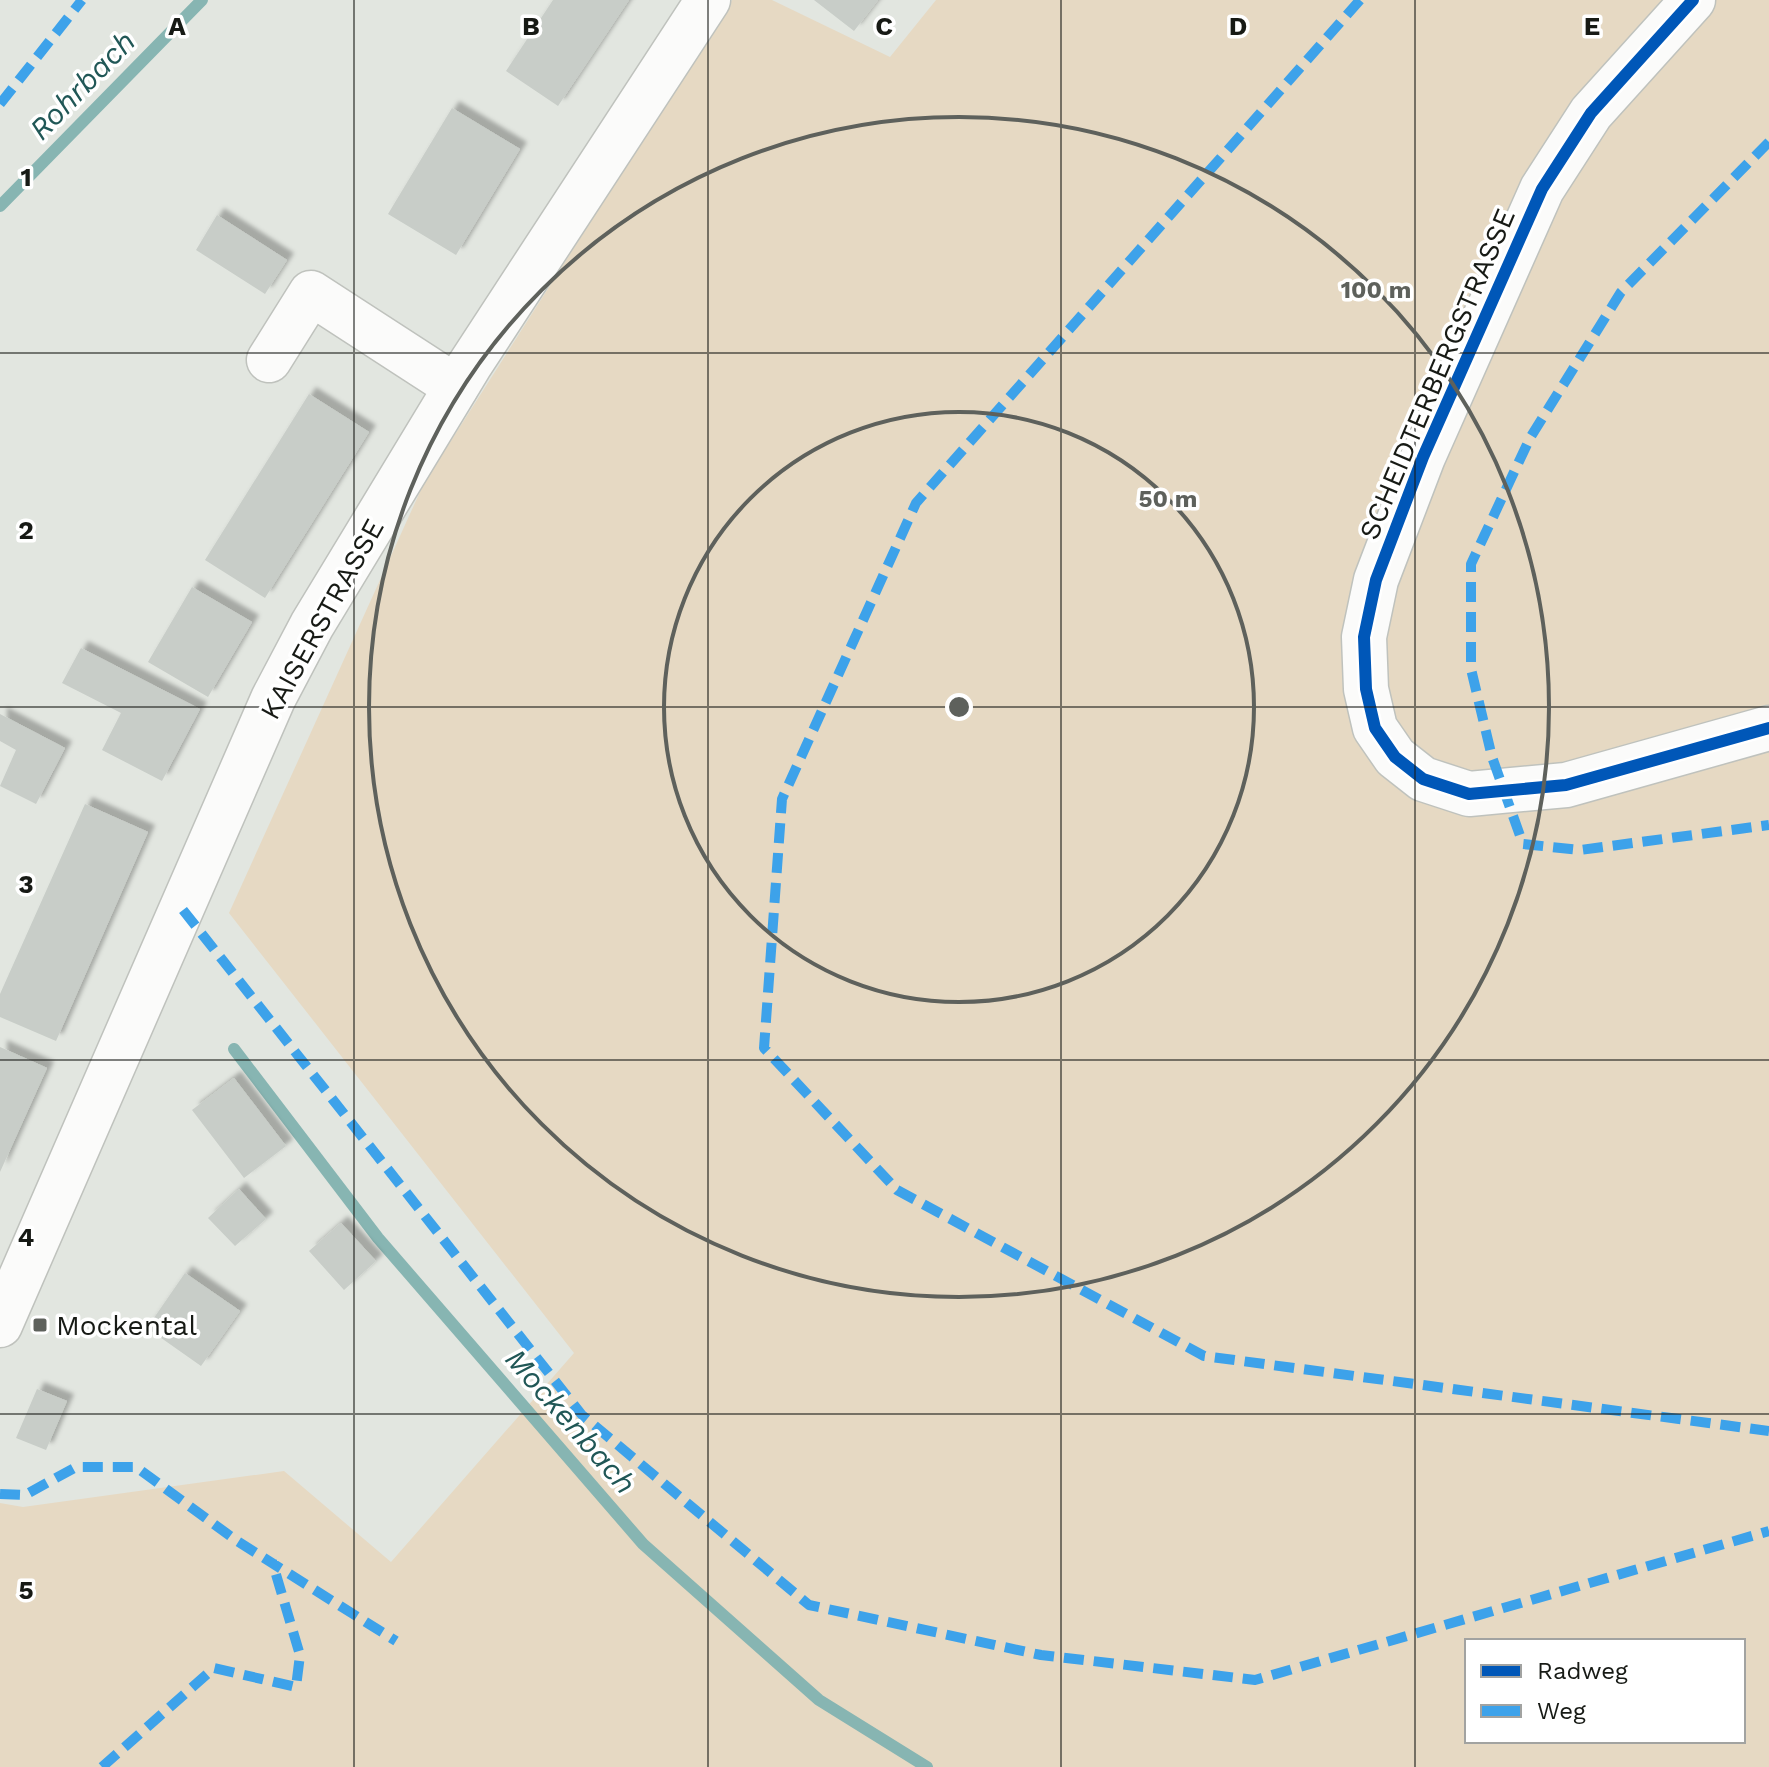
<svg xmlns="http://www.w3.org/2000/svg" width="1769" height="1767" font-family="'Work Sans',sans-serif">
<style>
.green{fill:#e6d9c3;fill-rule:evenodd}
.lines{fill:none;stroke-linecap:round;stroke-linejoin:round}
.stream{stroke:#87b5b2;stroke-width:12}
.building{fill:#c8cdc8;filter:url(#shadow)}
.minor-casing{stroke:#bfc2bd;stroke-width:47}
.major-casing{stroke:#bfc2bd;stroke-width:47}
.minor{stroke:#fbfbfa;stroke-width:44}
.major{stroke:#fbfbfa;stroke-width:44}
.quiet{stroke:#3da2ea;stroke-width:10;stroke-dasharray:20 10;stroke-linecap:butt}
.cycleway-casing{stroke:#fff;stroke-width:17}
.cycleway{stroke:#0057b8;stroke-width:12}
.grid{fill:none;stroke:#171a15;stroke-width:2;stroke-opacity:0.55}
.ring{fill:none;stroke:#5e615c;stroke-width:4}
.poi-dot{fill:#5e615c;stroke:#fff;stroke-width:3}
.labels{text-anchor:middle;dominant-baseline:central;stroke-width:7;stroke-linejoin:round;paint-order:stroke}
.street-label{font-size:28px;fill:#171a15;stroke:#fff}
.poi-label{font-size:28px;fill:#171a15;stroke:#fff;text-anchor:start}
.water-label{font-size:30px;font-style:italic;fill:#205756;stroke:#fff}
.grid-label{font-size:26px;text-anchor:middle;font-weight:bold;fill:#171a15;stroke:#fff;stroke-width:7;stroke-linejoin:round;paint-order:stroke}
.centre{fill:#5e615c;stroke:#fff;stroke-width:4}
.ring-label{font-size:24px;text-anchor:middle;font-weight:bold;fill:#5e615c;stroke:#fff;stroke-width:7;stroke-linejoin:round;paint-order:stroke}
</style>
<defs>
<filter id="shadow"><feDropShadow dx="7" dy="-7" stdDeviation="2" flood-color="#0004"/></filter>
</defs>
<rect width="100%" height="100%" fill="#e2e6e0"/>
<!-- green -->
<path class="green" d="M732,0H772L890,57L936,0H1769V1767H0V1503L23,1507L284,1471L391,1562L574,1353L229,913L424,483ZM1467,1641H1743V1741H1467Z"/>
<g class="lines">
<!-- stream -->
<path class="stream" d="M0,206L202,0
M234,1049L378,1238L643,1544L819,1700L927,1767"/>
</g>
<!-- building -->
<path class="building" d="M553,0H629L558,106L506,71Z
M814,0H878L854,31Z
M452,108L520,149L456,255L388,214Z
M217,215L287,260L265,294L196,250Z
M309,394L369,432L265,598L205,560Z
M192,587L252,622L208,697L148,662Z
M81,648L200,709L162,781L102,750L121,713L62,683Z
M0,714L65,748L36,804L0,786L16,750L0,741Z
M85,804L148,832L56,1041L0,1017V994Z
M0,1047L47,1068L0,1172Z
M234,1078L286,1146L244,1178L192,1110Z
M239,1189L266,1219L235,1246L208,1218Z
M341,1223L376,1261L344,1290L309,1251Z
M185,1273L240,1311L201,1366L147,1328Z
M37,1389L67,1401L46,1450L16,1438Z"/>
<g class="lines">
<!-- minor casing -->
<g class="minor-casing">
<path id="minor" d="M1693,0L1591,113L1542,189L1423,457L1376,580L1364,637L1366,689L1375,728L1395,757L1423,779L1469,794L1566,785L1769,728
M269,360L311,293L456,387"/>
</g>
<!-- major casing -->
<g class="major-casing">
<path id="major" d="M0,1325L273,699L312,625L469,366L708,0"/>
</g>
<!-- minor -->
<use href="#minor" class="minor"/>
<!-- major -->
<use href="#major" class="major"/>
<!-- quiet -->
<path class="quiet" d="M1360,0L916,503L782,799L764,1048L897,1190L1204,1356L1769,1431
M0,104L82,0
M1769,142L1621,292L1530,438L1471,564V669L1492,757L1523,844L1580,850L1769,825
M183,910L582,1415L809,1605L1041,1655L1255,1680L1769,1531
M0,1494L25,1495L76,1467H136L237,1541L396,1641
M102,1767L214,1668L296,1687L300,1655L272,1561"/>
<!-- cycleway casing -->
<g class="cycleway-casing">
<path id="cycleway" d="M1693,0L1591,113L1542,189L1423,457L1376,580L1364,637L1366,689L1375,728L1395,757L1423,779L1469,794L1566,785L1769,728"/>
</g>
<!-- cycleway -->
<use href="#cycleway" class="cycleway"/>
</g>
<!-- grid -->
<path class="grid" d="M354,0V1767M708,0V1767M1061,0V1767M1415,0V1767M0,353H1769M0,707H1769M0,1060H1769M0,1414H1769"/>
<!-- distance rings -->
<g class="ring">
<circle cx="959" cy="707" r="295"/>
<circle cx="959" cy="707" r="590"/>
</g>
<!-- markers -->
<rect class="poi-dot" x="32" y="1317" width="16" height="16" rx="4"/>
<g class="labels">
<!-- street labels -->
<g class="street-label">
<text transform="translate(1437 374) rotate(-67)">SCHEIDTERBERGSTRASSE</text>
<text transform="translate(322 619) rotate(-61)">KAISERSTRASSE</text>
</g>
<!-- poi labels -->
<g class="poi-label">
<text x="56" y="1325">Mockental</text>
</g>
<!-- water labels -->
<g class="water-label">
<text transform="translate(82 85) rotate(-46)">Rohrbach</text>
<text transform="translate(571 1421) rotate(49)">Mockenbach</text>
</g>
</g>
<g class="grid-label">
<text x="177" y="35">A</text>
<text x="531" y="35">B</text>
<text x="884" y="35">C</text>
<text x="1238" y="35">D</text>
<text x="1592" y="35">E</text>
<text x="26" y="186">1</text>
<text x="26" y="539">2</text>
<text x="26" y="893">3</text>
<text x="26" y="1246">4</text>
<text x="26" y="1599">5</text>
</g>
<circle cx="959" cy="707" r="12" class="centre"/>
<g class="ring-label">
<text x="1376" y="298">100 m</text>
<text x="1168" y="507">50 m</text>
</g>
<!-- legend -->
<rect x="1465" y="1639" width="280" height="104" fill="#ffffff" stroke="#a2a3a1" stroke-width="2"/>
<rect x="1481" y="1665" width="40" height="12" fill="#0057b8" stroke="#a2a3a1" stroke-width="2"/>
<text x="1537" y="1679" font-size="24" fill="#171a15">Radweg</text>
<rect x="1481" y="1705" width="40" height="12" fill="#3da2ea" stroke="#a2a3a1" stroke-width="2"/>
<text x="1537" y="1719" font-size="24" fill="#171a15">Weg</text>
</svg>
